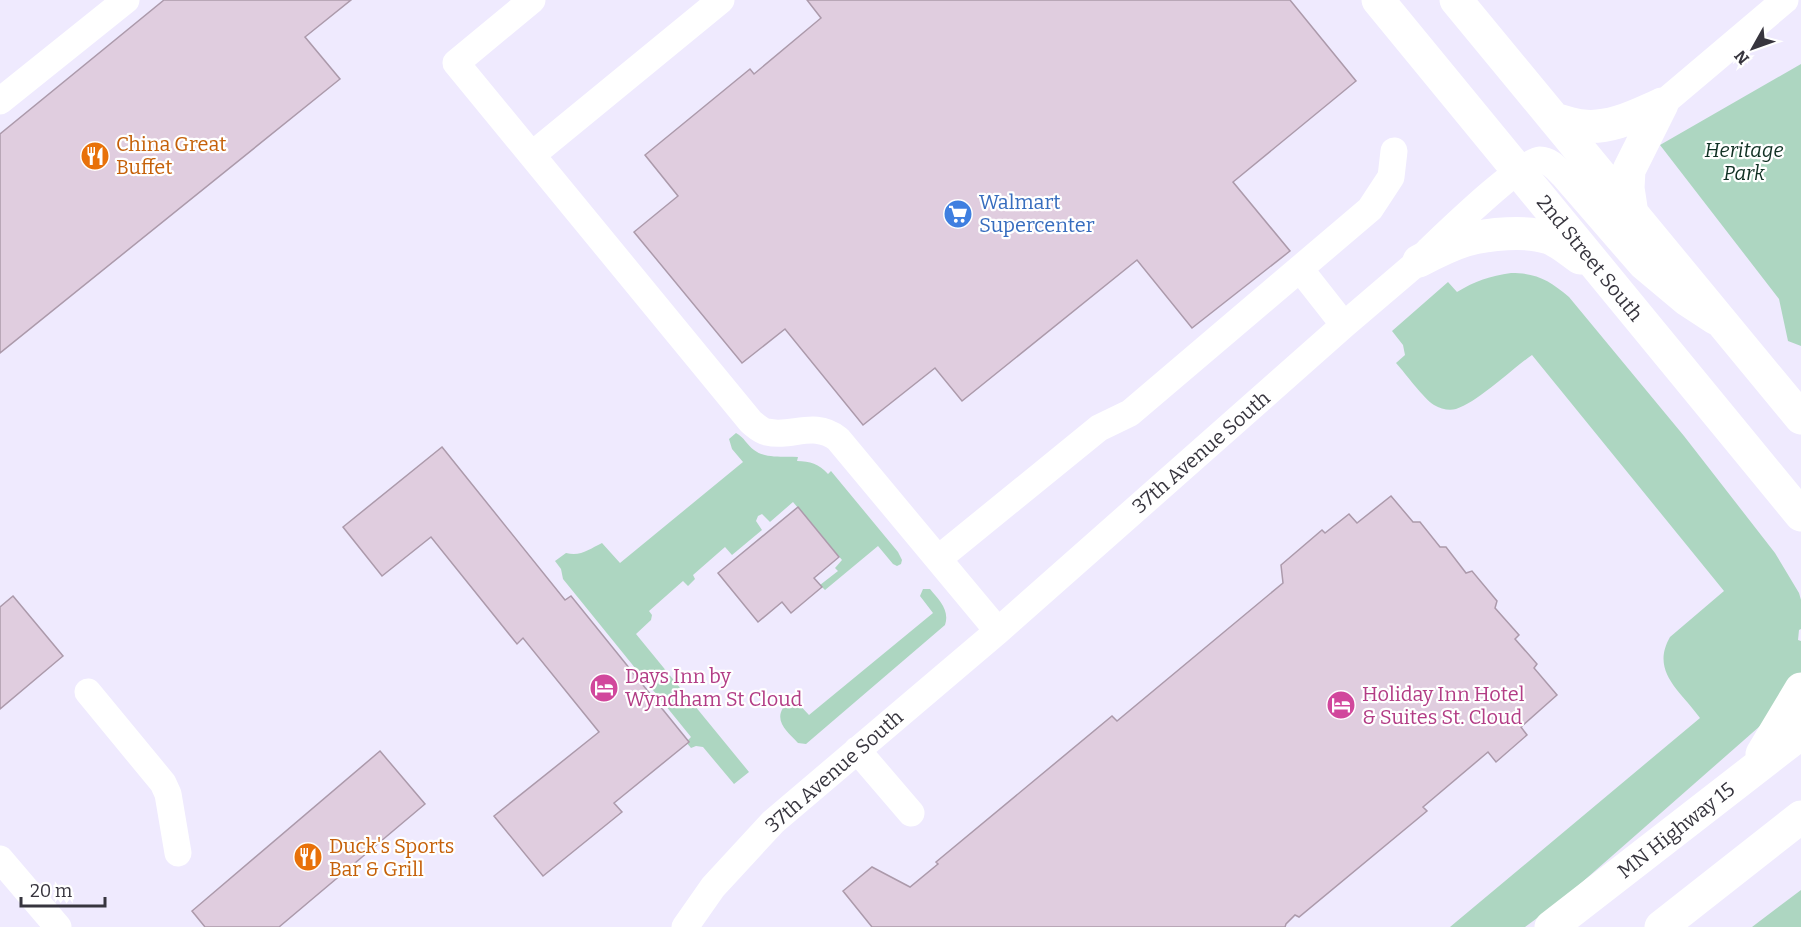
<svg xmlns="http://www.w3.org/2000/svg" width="1801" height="927" font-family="Bitter,serif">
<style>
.green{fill:#add6c1}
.building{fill:#e0cddf;stroke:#ac9aab;stroke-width:1.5}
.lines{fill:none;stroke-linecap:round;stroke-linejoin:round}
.minor{stroke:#fff;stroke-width:27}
.major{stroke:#fff;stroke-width:33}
.highway{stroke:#fff;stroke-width:33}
.labels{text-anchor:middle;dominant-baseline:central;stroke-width:4.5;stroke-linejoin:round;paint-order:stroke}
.food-label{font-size:20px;fill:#c56008;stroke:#fff;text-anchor:start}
.park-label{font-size:20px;font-style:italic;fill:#103023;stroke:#fff}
.shop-label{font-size:20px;fill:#366cbe;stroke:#fff;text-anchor:start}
.street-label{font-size:20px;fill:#37353e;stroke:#fff}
.hotel-label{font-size:20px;fill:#b23c85;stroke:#fff;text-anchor:start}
</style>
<rect width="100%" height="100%" fill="#efeafe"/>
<!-- green -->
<path class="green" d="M1801,64V346L1788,341L1779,299L1660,145Z
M1511,273C1537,273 1550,281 1569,297L1684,436L1775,553L1799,593L1801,600V629L1799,630L1798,640L1801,641V673L1768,719L1563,899L1525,927H1450L1700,718C1681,691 1650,672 1670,637L1724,591L1532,355C1513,368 1477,403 1456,409C1449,411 1441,409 1434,405C1423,398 1406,374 1396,363L1405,355L1403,345L1392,331L1448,282L1457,292C1475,281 1490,276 1511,273Z
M736,433C744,437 747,445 754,450C765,459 784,456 798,457L797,461C810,461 819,464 828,474L831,471L898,552L902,560L901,564L897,566L893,564L878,546L825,590L820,585L838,571L835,568L842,560L793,502L770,522L762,514L758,516L756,521L762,530L732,555L725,547L693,575L695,579L688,586L683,581L649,611L652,615L651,620L636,634L749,772L734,784L703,747L696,746L691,748L686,742L691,737L563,579L561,569L555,561L566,553C581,557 589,549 602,543L620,563L743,462L732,449L729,439Z
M923,589H930C939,600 950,610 945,625L806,744L798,743C789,733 774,722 783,708C786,703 790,701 795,700L809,715L933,613L920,596Z
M1801,890V927H1752Z"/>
<!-- building -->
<path class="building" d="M164,0H351L305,37L340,79L0,353V134Z
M807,0H1290L1356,81L1233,182L1290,251L1192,328L1137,260L962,401L935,368L863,425L785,329L742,363L634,232L678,196L645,155L750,69L754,74L821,18Z
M442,447L565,600L571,596L689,742L614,803L622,812L543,876L494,816L599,732L523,638L517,644L431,537L382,576L343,527Z
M1391,496L1413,522H1420L1440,547H1446L1466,573L1472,571L1497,601L1495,608L1519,635L1515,639L1537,664L1534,668L1557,695L1521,727L1527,735L1496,762L1488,752L1423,807L1427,811L1299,917L1295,915L1286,924L1285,927H872L843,891L872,867L910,887L938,864L936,862L1112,716L1117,721L1283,583L1281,565L1322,530L1325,533L1349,514L1357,523Z
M798,507L839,557L814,578L822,587L791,613L782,602L758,622L718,573Z
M13,596L63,656L0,709V607Z
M380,751L425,804L279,927H205L192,911Z"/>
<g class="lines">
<!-- minor -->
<path class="minor" d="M532,0L456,63L751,422C756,426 761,431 767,432C792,438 814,420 838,439L998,631
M0,101L126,0
M1662,104L1785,0
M532,155L721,0
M1300,269L1344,325
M938,559L1099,428L1130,413L1370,209L1391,177L1394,151
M88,692L163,783L168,794L178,853
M857,750L911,813
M0,859L58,927
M685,927L713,887L773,822L998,631L1344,325L1419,261L1429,250C1447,233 1521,161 1540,160C1550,160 1557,169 1563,175L1642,266L1685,302L1714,321"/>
<!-- major -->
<path class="major" d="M1378,0L1801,515
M1456,0L1801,418
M1554,119C1563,121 1573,125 1583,126C1611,129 1637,115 1662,104
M1632,214L1628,188L1629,170L1662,104
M1419,261C1434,253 1450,245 1466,240C1488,234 1526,230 1549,238C1560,242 1570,251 1580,258"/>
<!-- highway -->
<path class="highway" d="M1762,754L1801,689
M1551,927L1801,733
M1661,927L1801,817"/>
</g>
<!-- icons -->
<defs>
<g id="restaurant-disc" transform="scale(1.5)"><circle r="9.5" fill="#e8710a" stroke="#fff"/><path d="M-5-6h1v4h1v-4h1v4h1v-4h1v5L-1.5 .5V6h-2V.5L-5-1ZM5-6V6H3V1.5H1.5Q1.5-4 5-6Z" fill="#fff"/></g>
<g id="supermarket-disc" transform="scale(1.5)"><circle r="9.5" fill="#3f7fe0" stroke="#fff"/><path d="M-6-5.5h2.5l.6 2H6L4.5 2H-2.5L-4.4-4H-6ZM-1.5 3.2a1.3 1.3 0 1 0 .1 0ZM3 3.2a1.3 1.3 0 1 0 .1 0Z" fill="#fff"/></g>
<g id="hotel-disc" transform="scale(1.5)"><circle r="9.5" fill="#d1479c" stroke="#fff"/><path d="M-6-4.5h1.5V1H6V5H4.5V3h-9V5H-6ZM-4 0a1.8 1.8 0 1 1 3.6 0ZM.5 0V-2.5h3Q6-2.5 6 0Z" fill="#fff"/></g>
</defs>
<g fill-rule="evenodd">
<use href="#restaurant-disc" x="95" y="156"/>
<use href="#supermarket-disc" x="958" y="214"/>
<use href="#hotel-disc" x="604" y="688"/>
<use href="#hotel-disc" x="1341" y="705"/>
<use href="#restaurant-disc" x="308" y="857"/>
</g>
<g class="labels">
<!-- food labels -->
<g class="food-label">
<text x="116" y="144">China Great<tspan x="116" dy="23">Buffet</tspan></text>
<text x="329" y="846">Duck's Sports<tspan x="329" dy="23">Bar &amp; Grill</tspan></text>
</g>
<!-- park labels -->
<g class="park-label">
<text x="1744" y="150">Heritage<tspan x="1744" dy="23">Park</tspan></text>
</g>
<!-- shop labels -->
<g class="shop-label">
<text x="979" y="202">Walmart<tspan x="979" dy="23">Supercenter</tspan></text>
</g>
<!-- street labels -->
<g class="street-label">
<text transform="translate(1590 258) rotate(51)">2nd Street South</text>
<text transform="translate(1201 452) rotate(-41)">37th Avenue South</text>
<text transform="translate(834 771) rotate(-41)">37th Avenue South</text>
<text transform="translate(1676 830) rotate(-38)">MN Highway 15</text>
</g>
<!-- hotel labels -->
<g class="hotel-label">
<text x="625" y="676">Days Inn by<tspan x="625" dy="23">Wyndham St Cloud</tspan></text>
<text x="1362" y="694">Holiday Inn Hotel<tspan x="1362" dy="23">&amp; Suites St. Cloud</tspan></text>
</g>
</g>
<!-- north arrow -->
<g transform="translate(1753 48) rotate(230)" stroke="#ffffff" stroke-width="4.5" paint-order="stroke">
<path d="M0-4.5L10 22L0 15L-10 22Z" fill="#37353e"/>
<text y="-9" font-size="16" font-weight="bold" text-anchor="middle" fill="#37353e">N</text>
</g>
<!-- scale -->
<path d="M21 897v9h84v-9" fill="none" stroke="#37353e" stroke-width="3"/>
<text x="30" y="897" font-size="18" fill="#37353e" stroke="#ffffff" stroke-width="4.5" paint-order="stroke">20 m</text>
</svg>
